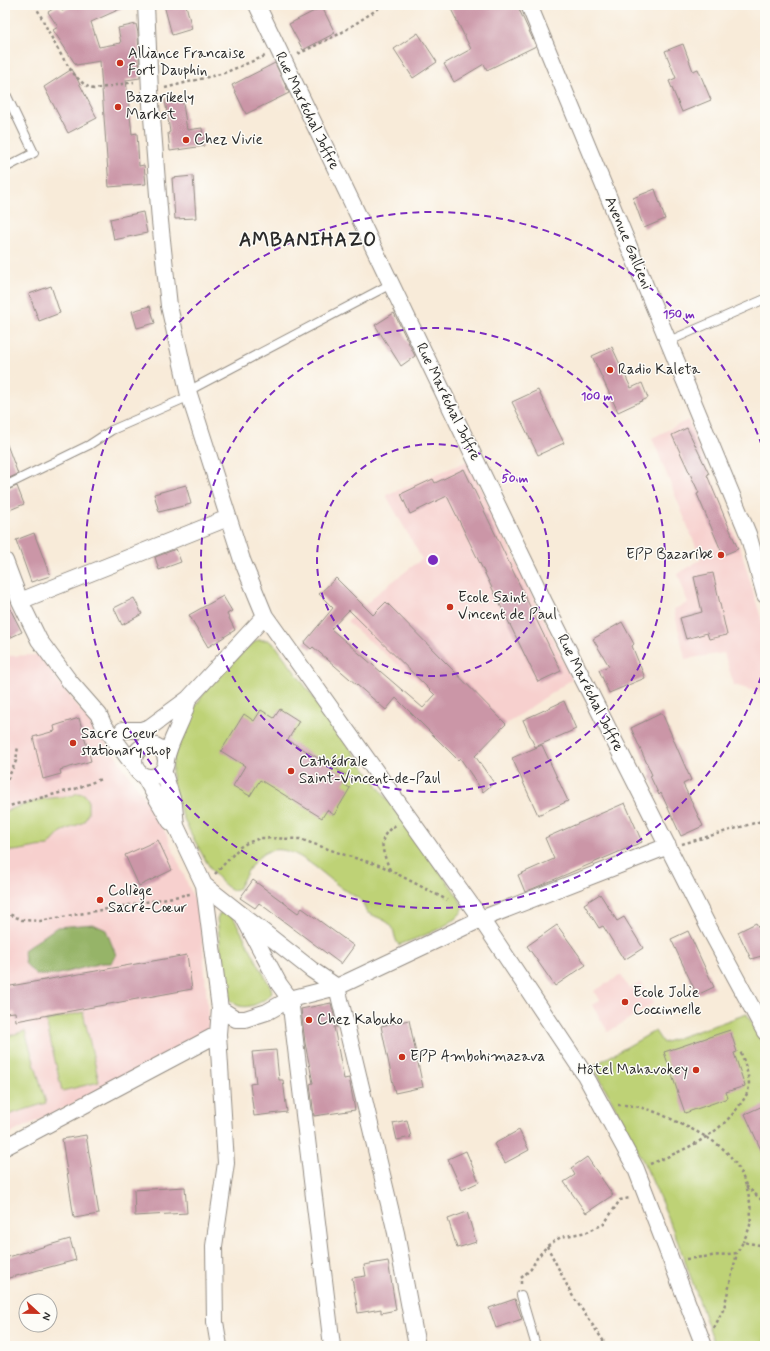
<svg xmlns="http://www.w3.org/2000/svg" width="770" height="1351" font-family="Mynerve,sans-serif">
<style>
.built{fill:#f7d0ce}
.green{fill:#bed276;stroke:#747e50}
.forest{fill:#96b467;stroke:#607049}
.building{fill:#cb96a7;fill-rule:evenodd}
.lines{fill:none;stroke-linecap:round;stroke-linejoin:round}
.lane-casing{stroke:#928b82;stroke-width:10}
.street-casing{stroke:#928b82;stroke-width:18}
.path{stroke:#928b82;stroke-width:2.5;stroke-dasharray:3 3;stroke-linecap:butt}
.lane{stroke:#fff;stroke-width:8}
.street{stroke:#fff;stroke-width:16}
.ring{fill:none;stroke:#7b2cbf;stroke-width:2;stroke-dasharray:7 5}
.poi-dot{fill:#c8321e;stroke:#fdfcf7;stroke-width:1.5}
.labels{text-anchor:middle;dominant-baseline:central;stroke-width:3;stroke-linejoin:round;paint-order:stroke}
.poi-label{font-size:15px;fill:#2b2b2b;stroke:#fdfcf7;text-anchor:start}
.street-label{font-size:15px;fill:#2b2b2b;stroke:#fdfcf7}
.district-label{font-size:19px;font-weight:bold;letter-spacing:1px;fill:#2b2b2b;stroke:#fdfcf7}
.centre{fill:#7b2cbf;stroke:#fdfcf7;stroke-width:2}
.ring-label{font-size:12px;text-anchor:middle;font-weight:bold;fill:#7b2cbf;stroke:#fdfcf7;stroke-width:3;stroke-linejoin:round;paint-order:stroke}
</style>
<rect width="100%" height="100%" fill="#fdfcf7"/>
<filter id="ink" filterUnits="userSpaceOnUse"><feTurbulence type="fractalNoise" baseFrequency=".025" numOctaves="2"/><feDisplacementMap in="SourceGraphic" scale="8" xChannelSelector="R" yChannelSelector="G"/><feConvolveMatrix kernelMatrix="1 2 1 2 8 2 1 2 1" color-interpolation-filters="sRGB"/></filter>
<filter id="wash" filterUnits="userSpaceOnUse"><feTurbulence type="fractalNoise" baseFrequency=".012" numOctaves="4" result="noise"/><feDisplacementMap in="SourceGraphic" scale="16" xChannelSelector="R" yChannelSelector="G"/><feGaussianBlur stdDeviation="0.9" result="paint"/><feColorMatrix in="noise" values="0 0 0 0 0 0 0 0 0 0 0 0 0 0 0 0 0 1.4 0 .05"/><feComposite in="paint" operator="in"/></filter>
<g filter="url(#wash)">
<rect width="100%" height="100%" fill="#f8ebd9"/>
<!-- built -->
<path class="built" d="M688,420L741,550L765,632V694L734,685L724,653L685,659L674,609L688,603L678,574L701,559L652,438Z
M468,461L572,679L506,724L485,745L433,694L347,622L379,592L422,559L386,495Z
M38,655L115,755L160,820L197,906L203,946L209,1031L112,1085L5,1136V656Z
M621,975L629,989L641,982L654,1003L608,1032L592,1005L600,1000L594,991Z"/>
<!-- green -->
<path class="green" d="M258,640H268L276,646L459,898L463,909C456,926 416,938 399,945C394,939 395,933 392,927C388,920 373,916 366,912C365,909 364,904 361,901C357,896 351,895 346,891C327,879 295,842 269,851C254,856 245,876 238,889L232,890C215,880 206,861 197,845C187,827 173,797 172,777C170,730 220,662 258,640Z
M77,793L84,794L88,799V813L84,822L61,832L48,846C33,846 21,852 5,851V811L42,799L72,796Z
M224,911L230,914L236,922L271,988L272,993C259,1007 235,1015 226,993L217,919L220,913Z
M83,1012L99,1082L62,1091L46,1021Z
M747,1014L765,1048V1346H715C697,1295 680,1244 658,1194C639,1150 616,1108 593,1066L655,1031L663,1043Z
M25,1031L46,1103L8,1115L5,1106V1037Z"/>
<!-- forest -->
<path class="forest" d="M93,924L106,930L116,955L111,963H102L55,975H36L25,963L24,950L57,927Z"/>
<g id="blocks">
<!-- building -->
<path class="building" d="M75,5H129L91,22L99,47L121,43L118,28L136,24L138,33L140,78L126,80L132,134L137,133L139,166L144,165L146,184L109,187L100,61L76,65L53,30L58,27L48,12L58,6L62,11Z
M164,5H186L192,29L172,35Z
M449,5H517L536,46L487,70L484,64L454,82L444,64L471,49Z
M322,7L335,33L303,50L289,24Z
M418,33L437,62L413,78L394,49Z
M683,44L693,71L698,69L711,100L682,112L669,81L676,78L665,51Z
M275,63L289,93L246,114L232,85Z
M72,69L97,118L68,133L44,87Z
M182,97L187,130L202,128L204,146L170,151L168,133L170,132L165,100Z
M193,176L196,218L175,219L172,178Z
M655,189L665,219L644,228L633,198Z
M143,212L147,233L114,240L110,219Z
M51,286L60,313L39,321L29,294Z
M150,306L155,323L137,328L132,311Z
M394,313L415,356L401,366L375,325Z
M612,347L631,388L642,383L648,398L618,412L592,356Z
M538,390L564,443L538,455L512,402Z
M687,428L709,474L707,475L738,549L723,555L697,494L699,493L672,435Z
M6,442L18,474L5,480V443Z
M464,469L561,671L538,682L447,496L410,514L401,494L433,479L435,483Z
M186,485L191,504L159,512L154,494Z
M17,486L24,504L5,512V491Z
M34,533L50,576L31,582L16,540Z
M176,549L181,562L159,570L155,557Z
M713,573L727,635L709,639L707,633L686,639L680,618L702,612L694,577Z
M336,578L373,615L386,602L506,724L475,756L494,783L483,792L460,758L458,760L396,698L386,710L313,647L311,649L304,643L333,608L319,594ZM349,610L435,695L423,708L331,629Z
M223,596L232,611L227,614L235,630L208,647L189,615Z
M134,598L142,614L122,625L114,608Z
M5,599L22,632L5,640Z
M622,622L634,644L632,646L645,678L609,693L599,670L609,666L593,639Z
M564,701L576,729L535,747L523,720Z
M280,709L299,721L288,740L348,776L343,784L350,788L334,815L327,810L322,818L260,780L250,796L233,786L245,766L221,751L244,714L254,721L261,710L274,718Z
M662,713L691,780L683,784L703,826L681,836L661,793L659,795L650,776L652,775L631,728Z
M79,718L91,761L60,770L61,774L43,779L33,737L55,731L54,726Z
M542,745L568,801L538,815L512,758Z
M625,803L642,842L525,892L518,875L554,859L545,838Z
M158,840L172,870L139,886L125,855Z
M253,880L298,913L302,908L354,946L341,964L259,903L255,908L240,898Z
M600,894L617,921L624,917L643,948L624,960L603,926L599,928L584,904Z
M756,923L765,938V955L751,959L738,932Z
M557,925L586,965L555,986L527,946Z
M688,931L714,987L697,995L671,939Z
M187,955L192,989L16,1021L15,1012L5,1013V987Z
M331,1003L337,1027H334L344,1079L349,1078L355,1110L314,1116L310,1084L313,1083L305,1043L301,1009Z
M409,1020L423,1087L395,1093L381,1026Z
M730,1030L737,1052L734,1053L745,1086L726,1092L728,1098L685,1113L664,1052Z
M276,1050L279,1080H283L287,1112L254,1116L250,1084L256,1083L252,1052Z
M765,1105V1159L745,1114Z
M407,1120L411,1137L397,1140L393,1123Z
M519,1130L529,1150L505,1163L494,1144Z
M86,1135L99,1214L74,1218L62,1139Z
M466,1151L479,1182L462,1190L448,1159Z
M587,1157L613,1195L586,1213L564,1182L575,1175L571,1168Z
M185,1187L187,1213L135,1216L134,1190Z
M467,1212L476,1242L457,1248L448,1219Z
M70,1239L76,1260L5,1279V1258Z
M388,1261L396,1310L381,1313V1309L358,1313L352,1278L366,1276L364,1265Z
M515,1299L522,1319L496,1328L489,1308Z"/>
</g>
</g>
<g filter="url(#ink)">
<use href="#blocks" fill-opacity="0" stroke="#928b82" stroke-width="1"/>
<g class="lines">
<!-- lane casing -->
<g class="lane-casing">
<path id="lane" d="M5,92L34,153L5,168
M669,341L765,299
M188,391L391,284
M5,486L89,445L112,430L190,396
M521,1295L536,1346"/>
</g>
<!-- street casing -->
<g class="street-casing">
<path id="street" d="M146,5L150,91L160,221L169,306L188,391L242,560L265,616L481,919L585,1075L636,1169L704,1346
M257,5L544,602L709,928L765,1032
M529,5L748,534L765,595
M5,561L20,601L39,640L70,682L99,715L103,724L135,767
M20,601L228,518
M123,730H141L150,727L188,699L265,616
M134 761a16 16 0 1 1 32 0a16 16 0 1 1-32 0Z
M166,760C170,738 184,721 188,699
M163,770L174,805L176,826L204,885L312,970L337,987L396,1233L417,1346
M144,776L170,821L176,826
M204,885L220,1009L218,1034L226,1163L214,1246L215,1322L219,1346
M244,918L279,984L290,999L332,1346
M220,1009L236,1019H245L267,1012L290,999L337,987L481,919L668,846
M5,1147L218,1034"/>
</g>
<!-- path -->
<path class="path" d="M35,5C47,26 70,84 94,89L134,82
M298,54L341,33L384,5
M165,88L224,73L265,56
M5,785L16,761L18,746
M5,807L75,789L101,779
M682,844L765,820
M390,870C383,852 375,837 396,825
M215,874L240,847L247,843L260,838L300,839L345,855L382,866L447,900
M5,912L22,920L40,921L190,894
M618,1105C639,1104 660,1113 679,1123C694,1130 708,1137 721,1147C742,1164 754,1198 750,1225C749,1231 745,1237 743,1242
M650,1164C684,1150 717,1137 739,1106C744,1099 748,1094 749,1086C749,1074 744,1062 740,1050
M746,1186L765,1203
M547,1246L572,1295L607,1346
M686,1259L737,1253L743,1242L765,1246
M521,1284V1278L531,1269L537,1258L547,1246L561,1237L587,1232L604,1224L620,1200L630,1198
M714,1328L724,1308L737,1253"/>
<!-- lane -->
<use href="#lane" class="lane"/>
<!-- street -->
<use href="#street" class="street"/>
</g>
</g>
<!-- distance rings -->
<g class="ring">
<circle cx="433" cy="560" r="116"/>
<circle cx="433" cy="560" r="232"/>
<path d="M765 665A348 348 0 1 1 765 455"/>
</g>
<!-- markers -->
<g class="poi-dot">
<circle cx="120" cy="63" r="4"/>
<circle cx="118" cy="107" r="4"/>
<circle cx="186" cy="140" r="4"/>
<circle cx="610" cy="370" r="4"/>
<circle cx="721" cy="555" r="4"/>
<circle cx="450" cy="607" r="4"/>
<circle cx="73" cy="743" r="4"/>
<circle cx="291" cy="771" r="4"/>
<circle cx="100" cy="900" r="4"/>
<circle cx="625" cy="1002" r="4"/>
<circle cx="309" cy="1020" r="4"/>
<circle cx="402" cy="1057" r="4"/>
<circle cx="696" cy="1070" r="4"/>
</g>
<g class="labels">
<!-- poi labels -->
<g class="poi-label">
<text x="128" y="54">Alliance Francaise<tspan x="128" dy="17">Fort Dauphin</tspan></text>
<text x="126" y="98">Bazarikely<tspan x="126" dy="17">Market</tspan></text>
<text x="194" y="140">Chez Vivie</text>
<text x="618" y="370">Radio Kaleta</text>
<text x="713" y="555" text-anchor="end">EPP Bazaribe</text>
<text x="458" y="598">Ecole Saint<tspan x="458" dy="17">Vincent de Paul</tspan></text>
<text x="81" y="734">Sacre Coeur<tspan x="81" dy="17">stationary shop</tspan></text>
<text x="299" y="762">Cathédrale<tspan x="299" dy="17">Saint-Vincent-de-Paul</tspan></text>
<text x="108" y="891">Collège<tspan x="108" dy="17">Sacré-Cœur</tspan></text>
<text x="633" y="993">Ecole Jolie<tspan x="633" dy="17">Coccinnelle</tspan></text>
<text x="317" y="1020">Chez Kabuko</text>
<text x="410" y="1057">EPP Ambohimazava</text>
<text x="688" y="1070" text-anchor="end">Hôtel Mahavokey</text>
</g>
<!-- street labels -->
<g class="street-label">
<text transform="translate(307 111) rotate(64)">Rue Maréchal Joffre</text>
<text transform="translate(628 243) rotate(67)">Avenue Gallieni</text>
<text transform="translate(448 402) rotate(64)">Rue Maréchal Joffre</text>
<text transform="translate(590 693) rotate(63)">Rue Maréchal Joffre</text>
</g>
<!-- district labels -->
<g class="district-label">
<text x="308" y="240">AMBANIHAZO</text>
</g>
</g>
<circle cx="433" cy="560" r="6" class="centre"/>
<g class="ring-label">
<text x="679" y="318">150 m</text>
<text x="597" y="400">100 m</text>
<text x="515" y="482">50 m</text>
</g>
<!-- margin -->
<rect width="770" height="1351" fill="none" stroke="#fdfcf7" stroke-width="20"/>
<!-- north arrow -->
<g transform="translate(38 1313) rotate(112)"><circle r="19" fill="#fdfcf7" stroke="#a9a8a5"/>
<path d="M0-3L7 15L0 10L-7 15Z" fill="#c8321e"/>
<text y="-6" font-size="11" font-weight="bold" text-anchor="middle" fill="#2b2b2b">N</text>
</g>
</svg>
